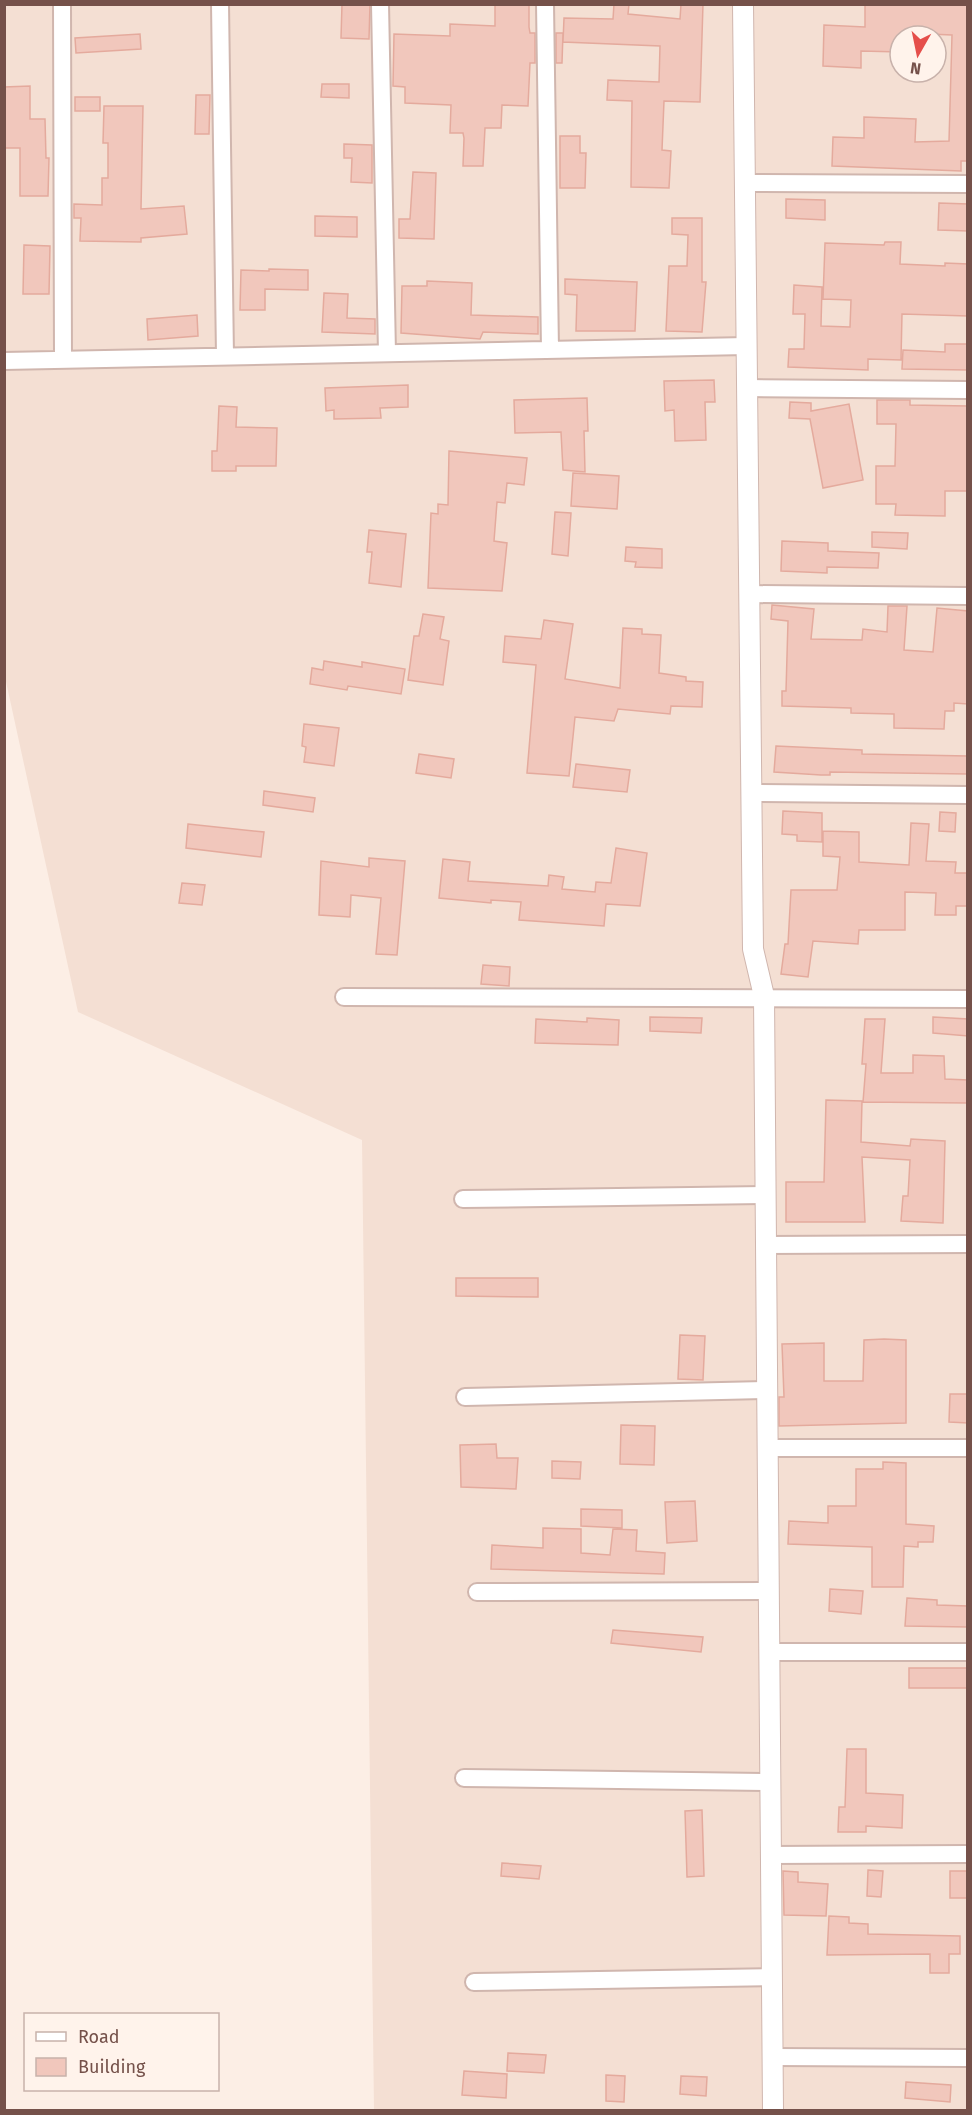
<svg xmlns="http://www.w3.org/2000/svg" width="972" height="2115" font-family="'Fira Sans',sans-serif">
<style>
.residential{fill:#f4dfd3;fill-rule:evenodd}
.building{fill:#f1c7bc;stroke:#e4aa9d;stroke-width:1.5}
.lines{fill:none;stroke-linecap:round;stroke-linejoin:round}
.minor-casing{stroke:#d0b6ae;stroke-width:20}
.tertiary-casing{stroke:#d0b6ae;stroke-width:22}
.minor{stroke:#fff;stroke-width:16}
.tertiary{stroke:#fff;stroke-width:20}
</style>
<rect width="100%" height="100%" fill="#fceee5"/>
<!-- residential -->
<path class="residential" d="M4,5H967V2110H374L362,1140L78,1012L5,677ZM900,36H936V72H900Z"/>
<!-- building -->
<path class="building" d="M342,4H370L369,39L341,38Z
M495,4H529V27L530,33H535V63H530L528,106L502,105L501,128H485L483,166H463L464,138L463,133H450L451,105L405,103V87L393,86L394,34L450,36V24L495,26Z
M614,4H629L628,14L680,19L681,4H703L700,102L664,101L662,150L671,151L669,188L631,187L632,101L607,100L608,80L659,82L660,46L563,42L564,18L613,19Z
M865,4H968V161H961V171L832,166L833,137L864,138V117L916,119L915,142L949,141L952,35L905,33V36H900V52L861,51V68L823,66L824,25L865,27Z
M556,33H563L562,63H556Z
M140,34L141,49L76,53L75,38Z
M322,84H349V98L321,97Z
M30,86V119H45L46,158H49L48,196H20V148H4V87Z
M196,95H210L209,134H195Z
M75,97H100V111H75Z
M104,106H143L141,209L184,206L187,234L141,238V242L80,241L81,218H74V204L102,205V178H108V143H103Z
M560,136H580V153H586L585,188H560Z
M344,144L372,145V183L351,182L352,158H344Z
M413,172L436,173L434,239L399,238V219H410Z
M786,199L825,200V220L786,218Z
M939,203L968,204V231L938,230Z
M315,216L357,217V237L315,236Z
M672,218H702V282H706L702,332L666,331L669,266H687L688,235L672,234Z
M885,242H901L900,264L945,266V263L968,264V316L902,314L901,360L868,359V370L788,367L789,349H804L805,314H793L794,285L822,287L821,326L850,327L851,300L823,299L825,243L884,245Z
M24,245L50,246L49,294H23Z
M269,269L308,270V290L265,289V310H240L241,270L269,271Z
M565,279L637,282L635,331H576L577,295L565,294Z
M427,281L472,283L471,315L538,317V334L483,332L480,339L401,333L402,286H427Z
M324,293L348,294L347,318L375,319V334L322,332Z
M197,315L198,336L148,340L147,319Z
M945,344H968V370L902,369L903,350L945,352Z
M714,380L715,402H705L706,440L675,441L674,410L665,411L664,381Z
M408,385V407L380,408L381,418L334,419V410L326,411L325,388Z
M587,398L588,431H584L585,472L563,470L561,432L515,433L514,400Z
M877,400H910V405L968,406V491H945V516L895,515L896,504H876V466H895L896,424H877Z
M790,402L811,403V411L849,404L863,480L823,488L810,419L789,418Z
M219,406L237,407L236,427L277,428L276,466H236V471H212V451H217Z
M449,451L527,458L524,485L507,483L505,503L497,502L494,541L507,543L502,591L428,588L431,513L438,514V504L448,505Z
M573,473L619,476L617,509L571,506Z
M555,512L571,513L568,556L552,554Z
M369,530L406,534L401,587L369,583L372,552H367Z
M872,532L908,533L907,549L872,547Z
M782,541L828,543V551L879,553L878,568L827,567V573L781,571Z
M626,547L662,549V568L635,567L636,562L625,561Z
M772,605L814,609L811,639L862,640L863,629L887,632L888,606H907L904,650L933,652L937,608L968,611V704L954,703V711H945L944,729L894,728V714L851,713V708L782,706V691H786L788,621L771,619Z
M423,614L444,617L440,639L449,641L443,685L408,680L414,636H419Z
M544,620L573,624L565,679L620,688L623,628L642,629V634L661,635L659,673L686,677V681L703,682L702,707L671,706L670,714L618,709L614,721L575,717L569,776L527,773L536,665L503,662L505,636L541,639Z
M324,661L362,667V662L405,669L401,694L348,686L347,690L310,684L312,668L323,670Z
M304,724L339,728L334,766L304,762L306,747L302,746Z
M776,746L862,750V754L968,756V774L830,772V775H821L774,772Z
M419,754L454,759L451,778L416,773Z
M576,764L630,770L627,792L573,787Z
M264,791L315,798L313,812L263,805Z
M783,811L822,813V842L797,841V835L782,834Z
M940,812L956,813L955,832L939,831Z
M911,823L929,824L926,861L956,862L955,873H968V906H956V915H935L936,893L905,892V930H859L858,944L813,941L808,977L781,974L785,944H788L791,890H837L840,857L823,856V831L859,832V862L909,865Z
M188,824L264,832L261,857L186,848Z
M616,848L647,853L640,906L606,904L604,926L519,920L521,902L491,900V903L439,898L443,859L470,862L468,881L548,886L549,875L564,877L562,889L595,892L596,882L611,883Z
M369,858L405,861L397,955L376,954L381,898L351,895L350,917L319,915L321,861L369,867Z
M182,883L205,885L202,905L179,903Z
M483,965L510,967L509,986L481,984Z
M650,1017L702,1018L701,1033L650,1031Z
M933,1017L968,1019V1036L933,1033Z
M587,1018L619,1020L618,1045L535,1043L536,1019L587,1022Z
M865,1019H885L881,1073H913V1055L944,1056L945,1079L968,1080V1103L863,1102L866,1064H862Z
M826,1100L862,1101L861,1142L910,1146L911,1139L945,1141L943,1223L901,1221L903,1196H908L910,1160L862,1157L865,1222H786V1182H824Z
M456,1278H538V1297L456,1296Z
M680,1335L705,1336L703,1380L678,1379Z
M884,1339L906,1340V1423L779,1426V1397H784L782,1344L824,1343V1381H863L864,1340Z
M950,1394H968V1423L949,1422Z
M621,1425L655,1426L654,1465L620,1464Z
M496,1444L497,1458H518L516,1489L461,1487L460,1445Z
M552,1461L581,1462L580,1479L552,1478Z
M883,1462L906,1463V1524L934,1526L933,1542H918V1547L904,1546L903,1587H872V1547L788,1544L789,1521L828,1523V1506H856V1469H883Z
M695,1501L697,1541L667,1543L665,1502Z
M581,1509L622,1510V1528L581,1526Z
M543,1528L581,1529V1553L610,1555L613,1529L637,1530L636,1551L665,1553L664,1574L491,1569L492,1545L543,1548Z
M830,1589L863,1591L861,1614L829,1611Z
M907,1598L937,1600V1605L968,1606V1627L905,1626Z
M613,1630L703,1637L701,1652L611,1643Z
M909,1668H968V1688H909Z
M847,1749H866V1793L903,1795L902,1828L866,1826V1832H838L839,1807H845Z
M702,1810L704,1876L687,1877L685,1811Z
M502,1863L541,1866L539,1879L501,1876Z
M868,1870L883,1871L881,1897L867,1896Z
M783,1871L798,1872V1882L828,1884L826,1916L784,1915Z
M950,1871H968V1898H950Z
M829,1916L849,1917V1923L868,1924V1934L960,1936V1954H949V1973H930V1954L827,1955Z
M508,2053L546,2055L544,2073L507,2071Z
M464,2071L507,2074L506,2098L462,2095Z
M606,2075L625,2076L624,2102L606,2101Z
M681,2076L707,2077L706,2096L680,2094Z
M906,2082L951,2085L950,2102L905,2098Z"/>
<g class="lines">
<!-- minor casing -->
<g class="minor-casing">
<path id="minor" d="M62,4L63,359
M220,4L225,356
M380,4L387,353
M545,4L550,350
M745,183L968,184
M4,361L747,346
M748,388L968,390
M750,594L968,596
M753,793L968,795
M344,997L968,999
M463,1199L766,1195
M766,1245L968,1244
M465,1397L767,1390
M768,1448H968
M477,1592L769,1591
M769,1652H968
M464,1778L771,1782
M771,1855L968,1854
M474,1982L772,1977
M773,2057L968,2058"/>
</g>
<!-- tertiary casing -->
<g class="tertiary-casing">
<path id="tertiary" d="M743,4L753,949L764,996L773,2110"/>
</g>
<!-- minor -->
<use href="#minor" class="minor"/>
<!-- tertiary -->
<use href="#tertiary" class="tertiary"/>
</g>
<!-- border -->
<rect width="972" height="2115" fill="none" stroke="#75514a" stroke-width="12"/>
<!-- legend -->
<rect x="24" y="2013" width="195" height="78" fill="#fff3eb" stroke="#c8b2ab" stroke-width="1.5"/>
<rect x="36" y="2032" width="30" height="9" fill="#ffffff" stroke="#c8b2ab" stroke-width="1.5"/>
<text x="78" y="2043" font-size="18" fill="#75514a">Road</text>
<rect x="36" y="2058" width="30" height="18" fill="#f1c7bc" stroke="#c8b2ab" stroke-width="1.5"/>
<text x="78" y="2073" font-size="18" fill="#75514a">Building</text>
<!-- north arrow -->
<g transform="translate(918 54) rotate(189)"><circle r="28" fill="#fff3eb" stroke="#c8b2ab" stroke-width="1.5"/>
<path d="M0-4.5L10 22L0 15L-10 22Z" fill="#e54e4a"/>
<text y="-9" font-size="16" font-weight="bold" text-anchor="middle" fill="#75514a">N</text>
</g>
</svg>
